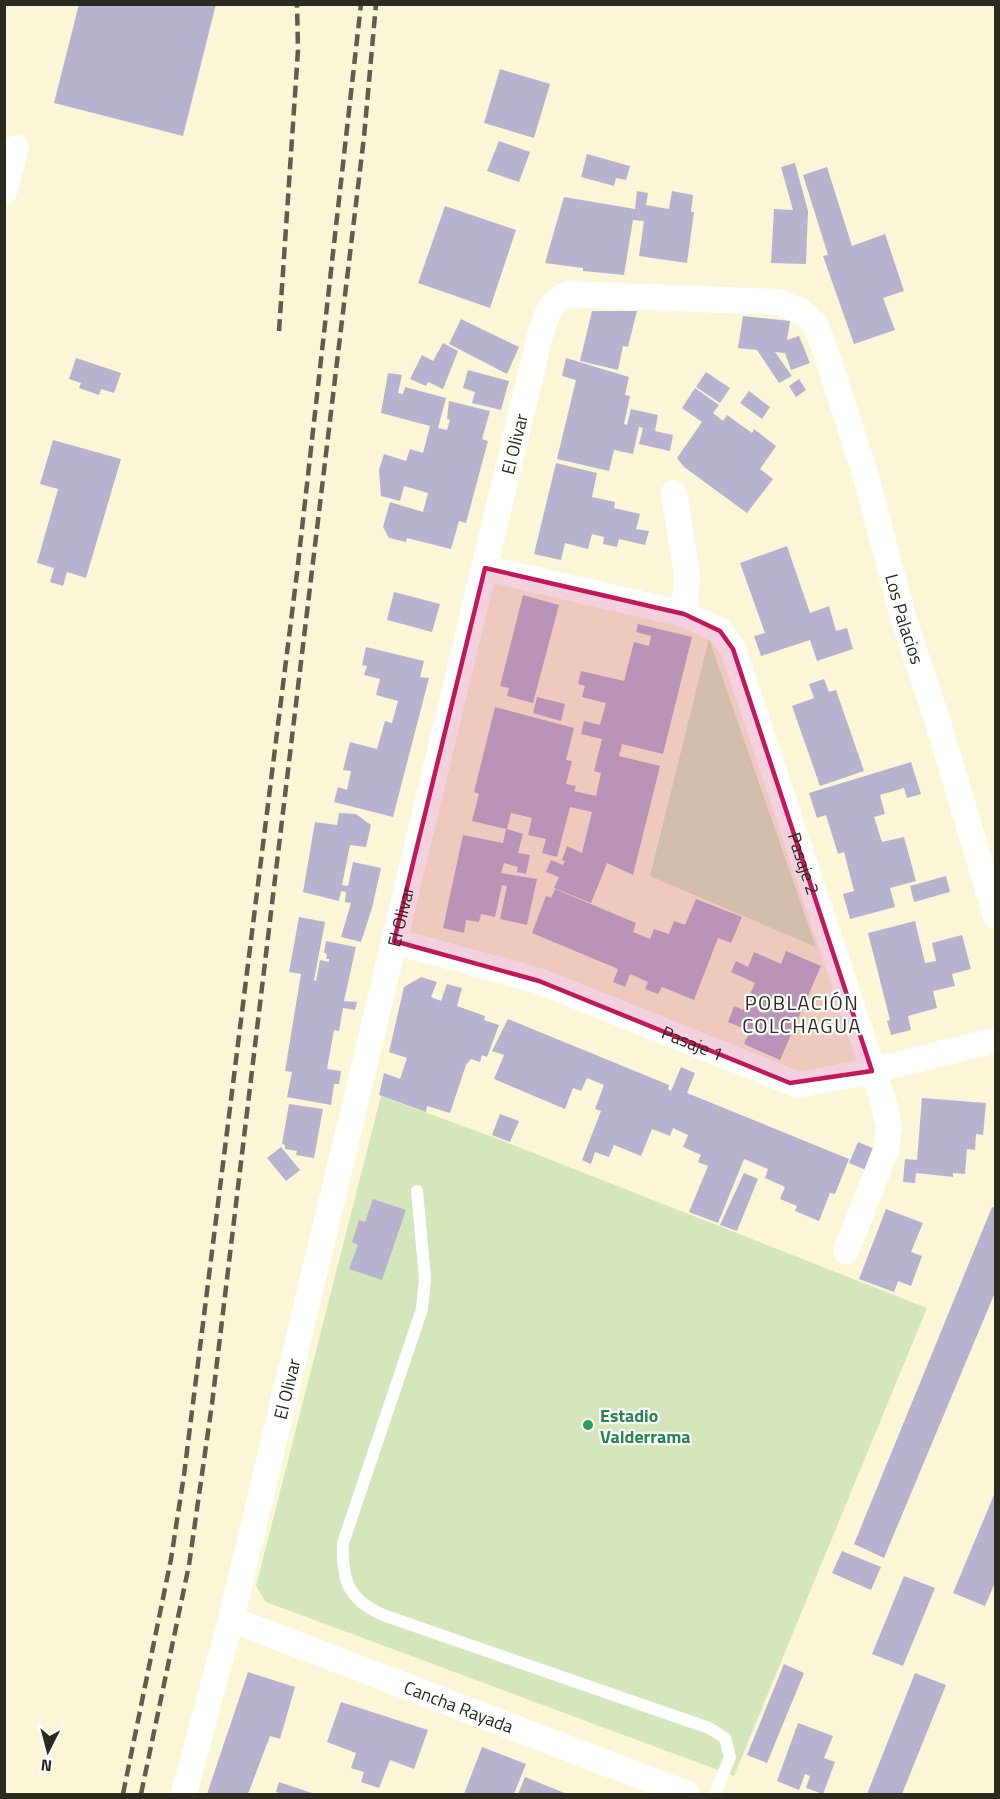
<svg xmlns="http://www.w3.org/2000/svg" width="1000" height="1799" font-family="'Titillium Web',sans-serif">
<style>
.green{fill:#d5e6bd}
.building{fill:#b7b3cf}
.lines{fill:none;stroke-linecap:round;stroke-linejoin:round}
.service{stroke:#fff;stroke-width:12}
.minor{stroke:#fff;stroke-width:26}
.rail{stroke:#605d4d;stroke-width:4.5;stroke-dasharray:12 6;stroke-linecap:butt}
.marked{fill:#c2185b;fill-opacity:0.2;stroke:#c2185b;stroke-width:4.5;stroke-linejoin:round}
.leisure-dot{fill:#2e9e5b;stroke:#fff;stroke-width:2}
.labels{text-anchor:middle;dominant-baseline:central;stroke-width:4.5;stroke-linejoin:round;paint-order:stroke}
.street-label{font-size:18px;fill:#2c2a1f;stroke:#fff}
.leisure-label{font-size:18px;font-weight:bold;fill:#27864d;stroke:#fff;text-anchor:start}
.neighbourhood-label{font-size:20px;letter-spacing:1.5px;fill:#2c2a1f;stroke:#fff}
</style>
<rect width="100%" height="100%" fill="#fbf6d8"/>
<!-- green -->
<path class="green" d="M709,639L816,947L650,876Z
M381,1096L490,1136L927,1308L734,1776L266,1602L256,1586Z"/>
<!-- building -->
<path class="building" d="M79,4H216L183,136L54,103Z
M500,69L550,84L534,138L484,123Z
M499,141L530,152L519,182L487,171Z
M587,154L630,166L626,180L616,178L614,186L581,177Z
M795,163L808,211L806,264L771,263L774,209L793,210L781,167Z
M827,167L852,246L885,234L904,291L883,298L895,330L854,344L823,256L828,255L803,175Z
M637,191L648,193L646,205L669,209L672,191L693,195L691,212H694L687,263L639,256L644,221L633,220L624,275L583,271V268L545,263L564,197L635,209Z
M445,206L516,230L490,308L418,283Z
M592,311H637L628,347L623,346L618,370L580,361Z
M743,316L790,321L787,340L799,336L810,363L791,370L785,353L775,352L792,376L779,383L757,350L738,348Z
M461,319L519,347L507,374L449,344Z
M443,343L458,351L443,389L428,382L426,386L410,379L422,355L433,361Z
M76,358L121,373L114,393L101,389L99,395L79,388L81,383L69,379Z
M566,358L629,377L625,395L630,396L624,424L627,425L631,409L658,415L655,431L673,435L670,451L639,444L643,428L639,427L633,454L614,450L609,471L557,459L576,380L562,376Z
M468,370L509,381L501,410L472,403L475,392L463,388Z
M706,372L730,388L720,403L696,387Z
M388,373L402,375L398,393L403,394L405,387L446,398L438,428L447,430L450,420L447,419L449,401L490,411L482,439L488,441L466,523L459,521L451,549L407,538L406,542L389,538L383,527L390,502L423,512L428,493L404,486L400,501L381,496L379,470L384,454L406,461L410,449L423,453L430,426L381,413Z
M799,379L806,390L796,397L789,386Z
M695,388L719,405L713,413L723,421L727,415L752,433L754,429L776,446L760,469L773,479L747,513L684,467L677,458L702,422L682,408Z
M749,391L770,407L762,419L740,403Z
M53,440L121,459L86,578L67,572L63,586L50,582L54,568L37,563L58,489L40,484Z
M556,463L597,473L592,497L615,502L614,508L640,514L636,529L649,531L645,545L619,539L617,547L603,544L604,537L592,534L588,549L565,543L561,560L534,554Z
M787,546L810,613L829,606L836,631L847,628L853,649L817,661L810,640L761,656L754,636L765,633L740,563Z
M394,592L440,604L432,632L387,620Z
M523,595L559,605L533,703L507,696L509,688L500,686Z
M638,624L692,637L663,754L622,744L619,756L660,766L633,875L607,863L591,903L554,888L559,877L546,872L551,860L563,865L565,861L562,860L567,846L582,853L592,812L570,807L557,857L542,853L546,839L528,835L532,818L511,813L507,829L523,834L518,853L530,855L526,874L517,872L518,867L504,863L501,873L537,879L527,925L500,919L507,886L502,885L495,917L481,914L479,922L466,920L464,933L443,928L463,835L503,843L506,829L472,821L479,794L474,792L495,707L574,728L566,760L572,761L566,784L576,786L574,791L596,796L601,773L594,771L602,739L581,734L584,721L600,725L606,703L582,697L585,686L578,684L581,671L624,681L634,642L649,646L651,636L636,632Z
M366,647L424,661L420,677L429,678L393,817L334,802L338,787L347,790L351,771L343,770L350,742L377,749L385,721L392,723L398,701L376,695L380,679L364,675L367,666L362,665Z
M824,679L829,692L836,690L864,771L820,786L792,706L814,698L809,684Z
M537,697L565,704L561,721L533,713Z
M911,762L921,794L907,798L904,788L880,795L885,814L874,817L882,842L904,837L916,881L890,888L895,907L850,919L843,894L854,891L844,852L838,854L826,815L817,818L809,793Z
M339,813L356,814L371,825L366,847L350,845L342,885L348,886L353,862L381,868L372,908L361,942L341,937L351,903L345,902L346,892L341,891L339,901L303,892L315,822L337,825Z
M946,876L950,892L914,902L910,886Z
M555,889L636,923L633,932L650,939L654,929L669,934L674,921L685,925L696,899L742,917L731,943L718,938L694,1000L662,987L658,994L645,989L648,982L630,974L625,987L613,982L618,969L532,933L546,896L551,898Z
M299,917L325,922L314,980L316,981L320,960L329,962V959H326L327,954L324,953L326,941L356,947L344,1001L357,1002L355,1010L343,1008L339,1031L334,1030L327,1069L341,1071L339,1084H334L331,1105L287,1097L292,1072L285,1071L301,974L289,972Z
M915,921L925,963L936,961L932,943L962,935L971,969L952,974L955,986L933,991L937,1008L908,1016L911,1030L891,1035L887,1021L890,1020L868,933Z
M786,951L821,966L780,1060L744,1044L750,1031L728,1022L734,1006L743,1010L755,983L731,972L736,961L748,967L754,952L781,964Z
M421,977L437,982L431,997L441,1001L447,984L462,988L457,1006L485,1016L484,1020L499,1025L487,1057L482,1055L480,1062L471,1059L466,1065L450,1113L427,1106L426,1112L379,1095L384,1073L400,1079L407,1058L389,1052L404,987Z
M508,1019L669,1085L668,1089L671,1091L681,1067L695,1073L687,1093L849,1159L835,1194L830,1193L819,1221L795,1211L797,1206L780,1199L785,1187L765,1178L768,1169L744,1159L718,1223L689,1212L708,1166L698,1162L701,1155L683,1147L688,1135L673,1128L670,1136L652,1129L641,1156L614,1145L609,1157L595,1152L591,1164L582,1160L601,1111L595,1109L604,1085L587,1078L581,1091L573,1088L565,1109L494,1079L504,1055L492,1051Z
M922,1098L986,1103L983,1135L976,1134L975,1150L967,1149L965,1174L953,1173V1177L916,1173L915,1183L903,1182L905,1159L917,1160Z
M289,1104L323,1109L314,1158L296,1155L297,1151L285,1149V1145L282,1144Z
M500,1114L519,1121L510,1142L492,1135Z
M858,1142L875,1149L866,1170L849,1163Z
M281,1147L300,1170L286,1181L267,1158Z
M744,1173L758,1179L737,1231L720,1225Z
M373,1199L406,1210L382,1280L349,1269L358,1245L352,1242L359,1220L365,1222Z
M992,1207L996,1208V1290L884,1558L854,1544Z
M886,1209L923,1223L911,1252L922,1256L911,1286L898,1281L894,1292L859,1279Z
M996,1490V1580L985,1606L953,1593Z
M842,1551L881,1567L871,1590L832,1573Z
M904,1576L935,1588L903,1666L872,1654Z
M784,1664L804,1673L767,1763L747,1755Z
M248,1672L295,1687L280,1739L270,1736L248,1794H207Z
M915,1673L946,1685L902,1794H867Z
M341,1702L428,1730L414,1769L390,1760L379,1788L361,1782L364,1772L351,1768L356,1753L327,1742Z
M798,1723L833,1736L824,1758L835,1762L823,1794L806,1788L810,1776L805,1774L799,1790L777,1781Z
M482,1747L526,1764L514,1794H464Z
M525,1777L567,1794H518Z
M279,1782L315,1794H284L276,1792Z"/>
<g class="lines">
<!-- service -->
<path class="service" d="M417,1191L425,1278L422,1309L343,1543C342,1580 347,1599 383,1615L709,1728L725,1738L730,1757L715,1794"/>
<!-- minor -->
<g class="minor">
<path d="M4,192L16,148"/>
<path id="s1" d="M674,493L687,575L684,614L720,631L733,649L883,1100L889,1127L886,1150L846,1251"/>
<path d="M485,568L684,614"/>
<path id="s2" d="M394,941L539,981L798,1085L872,1071L996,1040"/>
<path id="s3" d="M231,1619L687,1794"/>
<path id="s4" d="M184,1794L231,1619L540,336C546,317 548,302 568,294L779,302L800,311L815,324L825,349L866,477L904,620L936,716L996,916"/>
</g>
<!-- rail -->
<path class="rail" d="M279,331L298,50L297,4
M123,1794L171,1559L184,1475L297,573L361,4
M141,1794L189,1565L212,1404L364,137L376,4"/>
</g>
<!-- marked area -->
<path class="marked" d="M485,568L684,614L720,631L733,649L872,1071L790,1083L539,981L394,941Z"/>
<!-- markers -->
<circle class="leisure-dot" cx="588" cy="1425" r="6"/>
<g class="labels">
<!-- street labels -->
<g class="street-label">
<text stroke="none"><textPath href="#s4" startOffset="1390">El Olivar</textPath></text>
<text stroke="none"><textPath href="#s4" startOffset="2116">Los Palacios</textPath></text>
<text stroke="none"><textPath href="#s1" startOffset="410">Pasaje 2</textPath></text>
<text stroke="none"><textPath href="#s4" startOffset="904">El Olivar</textPath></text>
<text stroke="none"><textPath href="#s2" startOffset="316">Pasaje 1</textPath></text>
<text stroke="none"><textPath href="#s4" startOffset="418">El Olivar</textPath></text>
<text stroke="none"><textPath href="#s3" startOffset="244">Cancha Rayada</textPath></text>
</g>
<!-- leisure labels -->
<g class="leisure-label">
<text x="600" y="1415">Estadio<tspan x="600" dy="21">Valderrama</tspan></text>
</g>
<!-- neighbourhood labels -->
<g class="neighbourhood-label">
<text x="802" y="1002">POBLACIÓN<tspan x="802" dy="23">COLCHAGUA</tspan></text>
</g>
</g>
<!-- border -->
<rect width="1000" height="1799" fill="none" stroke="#2c2a1f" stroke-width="12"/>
<!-- north arrow -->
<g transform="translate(48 1751) rotate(186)" stroke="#ffffff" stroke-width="4.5" paint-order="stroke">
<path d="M0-4.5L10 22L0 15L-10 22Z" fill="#2c2a1f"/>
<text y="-9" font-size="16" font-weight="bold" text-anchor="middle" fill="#2c2a1f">N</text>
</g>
</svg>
